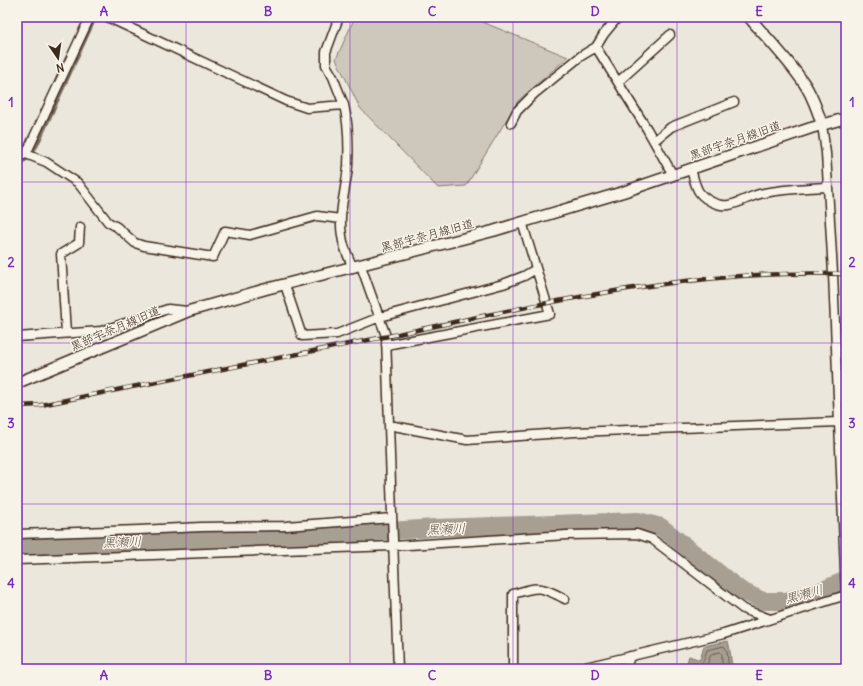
<svg xmlns="http://www.w3.org/2000/svg" width="863" height="686" font-family="Delius,'Klee One',sans-serif">
<style>
.green{fill:#cec8bc;stroke:#84796d}
.water{fill:#a89f93;stroke:#7c7064}
.lines{fill:none;stroke-linecap:round;stroke-linejoin:round}
.shore{stroke:#67594d;stroke-width:1}
.stream{stroke:#7c7064;stroke-width:3}
.river{stroke:#a89f93;stroke-width:18}
.minor-casing{stroke:#3b2a1e;stroke-width:11}
.tertiary-casing{stroke:#3b2a1e;stroke-width:13}
.minor{stroke:#f7f3e8;stroke-width:8}
.tertiary{stroke:#f7f3e8;stroke-width:10}
.rail-casing{stroke:#3b2a1e;stroke-width:4.5}
.rail{stroke:#f7f3e8;stroke-width:3;stroke-dasharray:9;stroke-linecap:butt}
.grid{fill:none;stroke:#7b2cbf;stroke-width:1;stroke-opacity:0.55}
.labels{text-anchor:middle;dominant-baseline:central;stroke-width:3;stroke-linejoin:round;paint-order:stroke}
.street-label{font-size:12px;fill:#3b2a1e;stroke:#f7f3e8}
.water-label{font-size:13px;font-style:italic;fill:#615347;stroke:#f7f3e8}
.neatline{fill:none;stroke:#7b2cbf;stroke-width:1.5}
.grid-label{font-size:13px;text-anchor:middle;font-weight:bold;fill:#7b2cbf}
</style>
<rect width="100%" height="100%" fill="#ece7dc"/>
<filter id="ink" filterUnits="userSpaceOnUse"><feTurbulence type="fractalNoise" baseFrequency=".025" numOctaves="2"/><feDisplacementMap in="SourceGraphic" scale="8" xChannelSelector="R" yChannelSelector="G"/><feConvolveMatrix kernelMatrix="1 2 1 2 8 2 1 2 1" color-interpolation-filters="sRGB"/></filter>
<g filter="url(#ink)">
<!-- green -->
<path class="green" d="M355,17H470L568,57L518,101L466,186L438,188L360,108L336,59Z"/>
<!-- water -->
<path class="water" d="M728,641C731,651 730,660 733,669H685L689,656L700,660L704,646Z"/>
<g class="lines">
<!-- shore -->
<path class="shore" d="M689,669L692,662L699,664L703,662L707,650L724,646C729,651 727,662 729,669
M695,669C707,668 707,666 711,654L720,652L722,654V663L724,669"/>
<!-- stream -->
<path class="stream" d="M17,165L28,159L37,146L96,17"/>
<!-- river -->
<path class="river" d="M17,546L359,533L435,528L638,521L661,527L740,590L763,601H786L816,593L846,580"/>
<!-- minor casing -->
<g class="minor-casing">
<path id="minor" d="M107,17L286,101L307,108L344,105C349,126 349,145 348,166C346,190 338,212 342,236C343,247 349,258 353,268
M339,17L326,52V65L333,77L344,105
M618,17L604,34L596,47L647,129L673,175
M618,82L670,35
M511,123L517,111L534,94L581,56L596,47
M822,125L826,153L833,273L846,597
M654,141L671,127L734,102
M26,154L46,162L78,183L108,222L117,227L135,243L144,246L213,257L225,231L250,235L317,216L341,219
M17,157L26,154L90,17
M691,169C693,176 695,186 699,192C705,200 719,207 729,205C741,203 751,195 764,193C785,189 807,188 828,187
M361,266L386,336L392,514L398,669
M285,285L302,336L337,334L380,317L503,284L524,276L536,269
M66,333L61,254L79,243L80,227
M17,337L101,331L168,309L188,311
M386,345L550,314L522,222
M389,426H394L467,440L575,432L839,422
M17,534L139,530L201,527L286,526L392,518
M17,560L393,546L567,535L637,534L652,539L743,609L770,619
M513,669V594C539,586 540,586 565,599
M577,669L724,634L846,595
M626,669L630,656"/>
</g>
<!-- tertiary casing -->
<g class="tertiary-casing">
<path id="tertiary" d="M749,17C768,40 791,62 807,88C814,100 818,112 822,125
M17,383L189,311L266,289L493,231L623,192L811,128L846,118"/>
</g>
<!-- minor -->
<use href="#minor" class="minor"/>
<!-- tertiary -->
<use href="#tertiary" class="tertiary"/>
<!-- rail casing -->
<g class="rail-casing">
<path id="rail" d="M17,406L41,405C155,382 270,360 384,337C536,305 689,268 846,274"/>
</g>
<!-- rail -->
<use href="#rail" class="rail"/>
</g>
</g>
<!-- grid -->
<path class="grid" d="M186,17V669M350,17V669M513,17V669M677,17V669M17,182H846M17,343H846M17,504H846"/>
<g class="labels">
<!-- street labels -->
<g class="street-label">
<text transform="translate(735 140) rotate(-19)">黒部宇奈月線旧道</text>
<text transform="translate(427 235) rotate(-15)">黒部宇奈月線旧道</text>
<text transform="translate(115 328) rotate(-23)">黒部宇奈月線旧道</text>
</g>
<!-- water labels -->
<g class="water-label">
<text transform="translate(446 529) rotate(-2)">黒瀬川</text>
<text transform="translate(122 542) rotate(-2)">黒瀬川</text>
<text transform="translate(804 594) rotate(-15)">黒瀬川</text>
</g>
</g>
<!-- margin -->
<rect width="863" height="686" fill="none" stroke="#f7f3e8" stroke-width="44"/>
<!-- north arrow -->
<g transform="translate(58 58) rotate(167)" stroke="#f7f3e8" stroke-width="3" paint-order="stroke">
<path d="M0-3L7 15L0 10L-7 15Z" fill="#3b2a1e"/>
<text y="-6" font-size="11" font-weight="bold" text-anchor="middle" fill="#3b2a1e">N</text>
</g>
<rect x="22" y="22" width="819" height="642" class="neatline"/>
<g class="grid-label">
<text x="104" y="16">A</text>
<text x="268" y="16">B</text>
<text x="432" y="16">C</text>
<text x="595" y="16">D</text>
<text x="759" y="16">E</text>
<text x="11" y="107">1</text>
<text x="852" y="107">1</text>
<text x="11" y="267">2</text>
<text x="852" y="267">2</text>
<text x="11" y="428">3</text>
<text x="852" y="428">3</text>
<text x="11" y="588">4</text>
<text x="852" y="588">4</text>
<text x="104" y="680">A</text>
<text x="268" y="680">B</text>
<text x="432" y="680">C</text>
<text x="595" y="680">D</text>
<text x="759" y="680">E</text>
</g>
</svg>
